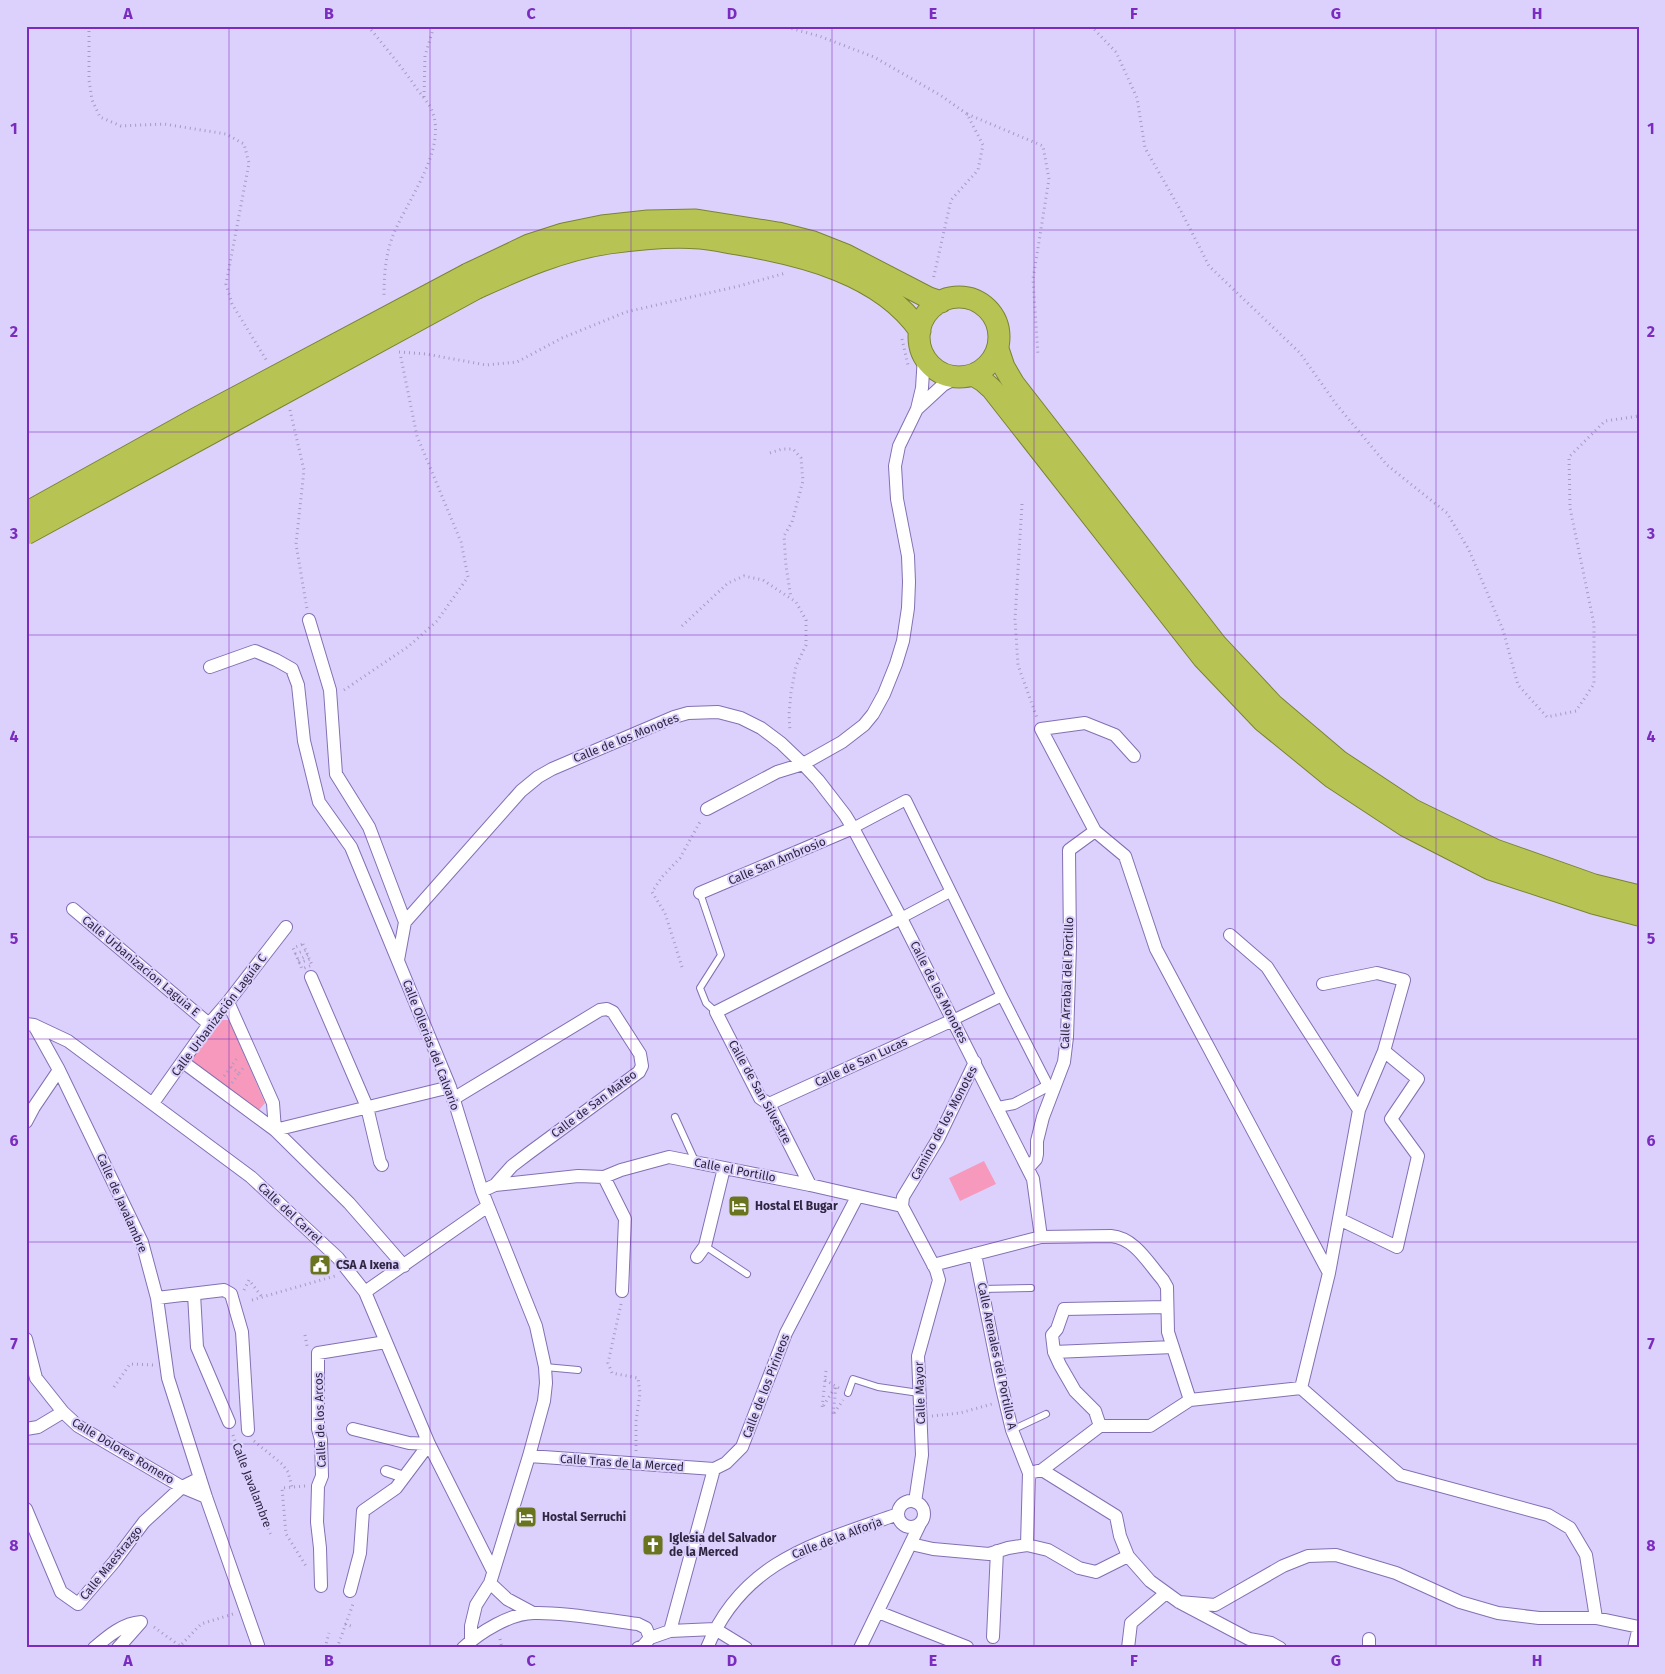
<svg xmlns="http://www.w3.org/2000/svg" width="1665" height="1674" font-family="'Fira Sans',sans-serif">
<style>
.green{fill:#f699bc}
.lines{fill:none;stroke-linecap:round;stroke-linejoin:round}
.service-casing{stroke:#8370b3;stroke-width:8}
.pedestrian-casing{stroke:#8370b3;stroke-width:12}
.minor-casing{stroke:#8370b3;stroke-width:14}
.trunk-casing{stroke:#7b8332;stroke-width:23}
.path{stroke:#a59bc1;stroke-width:3;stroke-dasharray:1 4;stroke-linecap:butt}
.service{stroke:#fff;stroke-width:6}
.pedestrian{stroke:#fff;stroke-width:10}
.minor{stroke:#fff;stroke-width:12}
.trunk{stroke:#b7c454;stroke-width:21}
.trunk-bridge-casing{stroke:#7b8332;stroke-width:23;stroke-linecap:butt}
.trunk-bridge{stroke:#b7c454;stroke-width:21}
.grid{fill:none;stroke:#7b2cbf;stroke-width:1;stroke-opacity:0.55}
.labels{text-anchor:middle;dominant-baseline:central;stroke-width:4;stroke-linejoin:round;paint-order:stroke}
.street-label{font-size:12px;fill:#2e2641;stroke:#dcd1fd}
.poi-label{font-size:12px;font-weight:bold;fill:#2e2641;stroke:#dcd1fd;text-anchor:start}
.neatline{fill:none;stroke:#7b2cbf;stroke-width:2}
.grid-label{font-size:16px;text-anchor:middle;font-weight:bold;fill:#7b2cbf}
</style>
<rect width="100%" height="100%" fill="#dcd1fd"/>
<!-- green -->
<path class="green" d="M219,1020H229L265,1103L259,1110L196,1065L192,1060L195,1052Z
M984,1161L996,1184L960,1201L949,1178Z"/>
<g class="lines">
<!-- service casing -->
<g class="service-casing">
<path id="service" d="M700,893L721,955L700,988L706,1003L716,1012
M675,1117L695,1161
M705,1246L747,1274
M982,1289L1031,1288
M545,1367L578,1370
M848,1393L853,1379L878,1387L919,1393
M1012,1430L1046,1414"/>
</g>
<!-- pedestrian casing -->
<g class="pedestrian-casing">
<path id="pedestrian" d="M853,828L906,800L1002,996L1047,1084L1044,1088L1014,1104L998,1107
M901,918L950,892
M953,1020L1002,996
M386,1471L404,1477"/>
</g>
<!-- minor casing -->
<g class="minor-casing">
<path id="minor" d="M917,409L943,385L958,377
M309,620L330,690L336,774L369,827L405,922
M210,667L255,651L276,660L292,669L298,685L304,741L319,802L351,847L450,1087L482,1191L536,1326L545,1367L546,1383L544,1401L529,1456L490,1583L476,1605L471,1626V1641
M1134,756L1115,735L1085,723L1041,729L1095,831L1125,856L1156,949L1329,1273L1301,1388
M707,809L777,772L803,764L842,742L864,725L873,714L884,694L896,664L903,641L908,608L909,582L908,556L897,499L895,466L899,446L917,409L922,388L924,356
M700,893L853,828
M73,909L209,1024
M1230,935L1267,967L1359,1110L1329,1273
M398,960L405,922L521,791L538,777L552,769L674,717L688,713L718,712L741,718L761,728L781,743L803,764L818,780L845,815L853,828L901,918L1033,1179L1041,1237L933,1265
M311,977L367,1107L380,1162L382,1165
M1323,984L1377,973L1404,980L1384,1051L1359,1110
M228,1002L273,1103L275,1130
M26,1024L34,1025L68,1041L251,1177L338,1258L365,1292L429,1444L493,1571
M34,1025L59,1070L142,1242L157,1298L168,1378L206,1497L258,1645
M183,1062L275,1130L349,1203L404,1266
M453,1099L600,1010L607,1009L613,1012L640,1054L642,1066L639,1072L529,1153L512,1166L495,1185
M153,1103L209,1024L228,1002L286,927
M769,1104L953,1020
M26,1122L34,1107L59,1070
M275,1130L450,1087
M1028,1168L1036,1159L1037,1154V1141L1043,1117L1064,1062L1067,1037L1070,946L1069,850L1095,831
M604,1177L625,1219L622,1291
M810,1185L769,1104L760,1098L716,1012L901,918
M482,1191L495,1185L578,1176L604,1177L621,1170L669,1157L810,1185L902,1206L936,1270L939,1280L918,1356L922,1455L915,1502
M902,1206L903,1197L938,1139L975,1062
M1339,1219L1397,1247L1418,1156L1391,1119L1418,1079L1384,1051
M1041,1237L1111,1236C1135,1238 1148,1263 1163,1280L1167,1287L1168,1332L1190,1400
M975,1254L1001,1384L1012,1430L1029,1473L1027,1545
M697,1257L705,1246L724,1168
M365,1292L488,1206
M194,1294L197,1347L229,1422
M157,1298L224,1290L231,1294L242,1332L248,1430
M26,1339L36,1378L63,1412L78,1426L182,1487L206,1497
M1054,1352L1173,1347
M1100,1426L1095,1411L1075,1391L1060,1365L1054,1352L1052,1335L1057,1329L1064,1309L1167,1307
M26,1429L38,1427L63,1412
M353,1429L409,1443L429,1444
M529,1456L714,1469
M1042,1470L1116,1516L1120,1536L1128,1556L1150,1581L1179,1602L1249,1639L1271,1643L1280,1648
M1029,1473L1042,1470L1100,1426H1150L1190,1400L1301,1388L1400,1475L1548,1515L1570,1528L1586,1555L1596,1618
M898 1514a13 13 0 1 1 26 0a13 13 0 1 1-26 0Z
M26,1509L61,1592L78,1604L114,1562L144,1522L182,1487L200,1478
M911,1544L933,1549L989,1554L1008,1548L1027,1545L1048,1550L1079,1568L1096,1572L1128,1556
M490,1583L507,1599L533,1613
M321,1586L320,1548L317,1522L318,1486L322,1476L321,1440L318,1429V1353L386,1342
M350,1591L360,1553L363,1511L396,1488L429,1444
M1179,1602L1215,1605L1283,1566L1308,1556L1336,1555L1396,1573L1460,1602L1498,1613L1539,1618H1596L1639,1627
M878,1612L967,1647
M715,1629L746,1648
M670,1631L714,1469L726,1463L742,1447L786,1333L857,1197
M993,1637L997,1551
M650,1638L670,1631L715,1629
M94,1648C107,1637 123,1623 141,1622
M118,1648L141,1622
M463,1648C480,1632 511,1613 534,1613C566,1612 606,1620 638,1624L646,1628L650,1638L643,1646L638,1648
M707,1648C743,1560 817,1543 898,1514
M860,1648L920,1524
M1128,1648L1131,1623L1166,1593
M1369,1648V1639
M1634,1648L1639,1627"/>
</g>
<!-- trunk casing -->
<g class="trunk-casing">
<path id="trunk" d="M468,274L529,245L563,234L602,226L648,221L696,220L778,233L813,242L846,255L929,298L941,302
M477,288C519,269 562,250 609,243C637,239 672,236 700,238C712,239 725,242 737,244C802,255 881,274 920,331
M919 337a40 40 0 1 1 80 0a40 40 0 1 1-80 0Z
M998,349L1004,367L1014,384L1216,644L1273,705L1339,761L1413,810L1495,850L1594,885L1639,896
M973,375L983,381L992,389L1203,658L1263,721L1333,778L1406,826L1490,869L1593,903L1639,915"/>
</g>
<!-- path -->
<path class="path" d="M89,26V80L92,100L100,117L121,126L164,124L226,134L244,144L249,163L226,284L232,304L267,361
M368,26C385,47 402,67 417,89C422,96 429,103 432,111C448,150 405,203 392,238C385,258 384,277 384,298
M782,26L819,36L874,57L940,95L967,114L983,145L978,170L951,200L933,280
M1091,26L1116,52L1137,98L1145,148L1181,211L1209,266L1300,353L1336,404L1387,465L1447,513L1469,550L1503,630L1518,685L1547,717L1576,711L1594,684V624L1570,508L1569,457L1605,421L1639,416
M424,97L425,56L434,26
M967,114L1043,146L1049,179L1033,279L1038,356
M902,339L908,365
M399,352L426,354L486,365L517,362L562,338L626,312L739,286L786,273
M290,410L304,470L296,544L307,609
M770,453L782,449H793L801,458L803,481L792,522L784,536L786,566L791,598
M1022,504L1015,619L1018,665L1037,718
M682,626L728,583L744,576L763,580L796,602L806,620V645L796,666L791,693L789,714L790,732
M344,690L409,646L437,621L468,577L461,542L417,436L400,353
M303,944L312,965L302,969L293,948Z
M295,954L306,950
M298,960L308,955
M299,963L310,959
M682,967L665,913L652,892L662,877L680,858L701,820
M231,1067L239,1073L243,1068
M224,1076L238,1057
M232,1083L239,1073
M244,1290L249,1280L262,1297
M252,1300L335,1276
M621,1304L608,1363L612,1373L638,1378L640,1393L636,1421V1451
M305,1335L307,1346
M826,1371L822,1408L836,1386L833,1415L843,1400
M825,1380L839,1388
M114,1387L130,1364L153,1365
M932,1416L960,1413L992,1404
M233,1435L254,1499L271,1535
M254,1441L282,1464L288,1472L292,1487
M305,1486L282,1488L286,1534L306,1566
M345,1624L354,1627
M154,1627L180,1646L201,1624L233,1614
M500,1639L502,1648
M325,1648L329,1633
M337,1648L353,1604"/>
<!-- service -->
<use href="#service" class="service"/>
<!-- pedestrian -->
<use href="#pedestrian" class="pedestrian"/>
<!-- minor -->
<use href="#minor" class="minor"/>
<!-- trunk -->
<use href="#trunk" class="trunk"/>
<!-- trunk-bridge casing -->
<g class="trunk-bridge-casing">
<path id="trunk-bridge" d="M26,513L197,418L468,274
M26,534L477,288"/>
</g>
<!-- trunk-bridge -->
<use href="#trunk-bridge" class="trunk-bridge"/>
</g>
<!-- grid -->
<path class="grid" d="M229,26V1648M430,26V1648M631,26V1648M832,26V1648M1034,26V1648M1235,26V1648M1436,26V1648M26,230H1639M26,432H1639M26,635H1639M26,837H1639M26,1039H1639M26,1242H1639M26,1444H1639"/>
<!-- icons -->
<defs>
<g id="hotel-square" transform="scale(1.125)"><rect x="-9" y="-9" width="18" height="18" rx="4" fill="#6a741f" stroke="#dcd1fd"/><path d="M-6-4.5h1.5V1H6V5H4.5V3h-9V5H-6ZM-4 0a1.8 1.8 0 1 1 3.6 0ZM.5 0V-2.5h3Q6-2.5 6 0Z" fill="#fff"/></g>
<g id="civic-square" transform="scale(1.125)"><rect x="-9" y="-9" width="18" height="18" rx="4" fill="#6a741f" stroke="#dcd1fd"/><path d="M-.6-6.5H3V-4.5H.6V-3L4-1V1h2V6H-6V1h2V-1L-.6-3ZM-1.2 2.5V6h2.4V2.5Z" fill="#fff"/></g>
<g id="church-square" transform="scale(1.125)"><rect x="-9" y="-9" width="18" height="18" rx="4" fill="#6a741f" stroke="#dcd1fd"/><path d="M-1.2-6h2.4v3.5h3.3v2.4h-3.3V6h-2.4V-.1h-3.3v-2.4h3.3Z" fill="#fff"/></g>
</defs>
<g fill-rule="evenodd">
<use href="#hotel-square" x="739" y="1206"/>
<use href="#civic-square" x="320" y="1265"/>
<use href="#hotel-square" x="526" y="1517"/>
<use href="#church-square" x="653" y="1545"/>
</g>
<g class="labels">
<!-- street labels -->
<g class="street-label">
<text transform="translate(626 738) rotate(-22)">Calle de los Monotes</text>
<text transform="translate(777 861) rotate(-23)">Calle San Ambrosio</text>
<text transform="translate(141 966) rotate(40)">Calle Urbanizacion Laguia E</text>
<text transform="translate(1067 983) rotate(-88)">Calle Arrabal del Portillo</text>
<text transform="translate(939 992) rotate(63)">Calle de los Monotes</text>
<text transform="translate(219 1015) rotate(-53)">Calle Urbanización Laguía C</text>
<text transform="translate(431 1045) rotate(69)">Calle Ollerias del Calvario</text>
<text transform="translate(861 1062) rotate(-25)">Calle de San Lucas</text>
<text transform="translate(760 1092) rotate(61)">Calle de San Silvestre</text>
<text transform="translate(594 1104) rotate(-37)">Calle de San Mateo</text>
<text transform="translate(944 1123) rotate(-62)">Camino de los Monotes</text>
<text transform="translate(735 1170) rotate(11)">Calle el Portillo</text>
<text transform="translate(122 1203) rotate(66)">Calle de Javalambre</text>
<text transform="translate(290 1213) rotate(43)">Calle del Carrel</text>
<text transform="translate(997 1356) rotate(78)">Calle Arenales del Portillo A</text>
<text transform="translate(766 1386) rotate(-69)">Calle de los Pirineos</text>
<text transform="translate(920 1393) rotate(-92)">Calle Mayor</text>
<text transform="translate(320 1420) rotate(-92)">Calle de los Arcos</text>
<text transform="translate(123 1451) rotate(31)">Calle Dolores Romero</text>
<text transform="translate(622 1463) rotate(4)">Calle Tras de la Merced</text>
<text transform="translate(252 1485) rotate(69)">Calle Javalambre</text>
<text transform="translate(837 1538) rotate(-21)">Calle de la Alforja</text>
<text transform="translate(111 1563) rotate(-51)">Calle Maestrazgo</text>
</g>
<!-- poi labels -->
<g class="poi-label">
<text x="755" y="1206">Hostal El Bugar</text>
<text x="336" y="1265">CSA A Ixena</text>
<text x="542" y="1517">Hostal Serruchi</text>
<text x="669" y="1538">Iglesia del Salvador<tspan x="669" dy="14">de la Merced</tspan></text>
</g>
</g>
<!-- border -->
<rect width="1665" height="1674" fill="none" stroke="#dcd1fd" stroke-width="55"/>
<rect x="28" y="28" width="1610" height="1618" class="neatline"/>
<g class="grid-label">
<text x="128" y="19">A</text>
<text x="329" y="19">B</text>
<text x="531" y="19">C</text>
<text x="732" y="19">D</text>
<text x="933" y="19">E</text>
<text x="1134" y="19">F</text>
<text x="1336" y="19">G</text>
<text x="1537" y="19">H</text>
<text x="14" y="134">1</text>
<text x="1651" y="134">1</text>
<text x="14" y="337">2</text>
<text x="1651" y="337">2</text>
<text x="14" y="539">3</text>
<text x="1651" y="539">3</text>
<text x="14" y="742">4</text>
<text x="1651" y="742">4</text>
<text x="14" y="944">5</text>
<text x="1651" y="944">5</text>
<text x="14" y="1146">6</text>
<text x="1651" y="1146">6</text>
<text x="14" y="1349">7</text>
<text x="1651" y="1349">7</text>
<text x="14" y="1551">8</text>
<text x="1651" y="1551">8</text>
<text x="128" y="1666">A</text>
<text x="329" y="1666">B</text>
<text x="531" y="1666">C</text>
<text x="732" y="1666">D</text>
<text x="933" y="1666">E</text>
<text x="1134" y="1666">F</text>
<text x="1336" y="1666">G</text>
<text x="1537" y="1666">H</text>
</g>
</svg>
